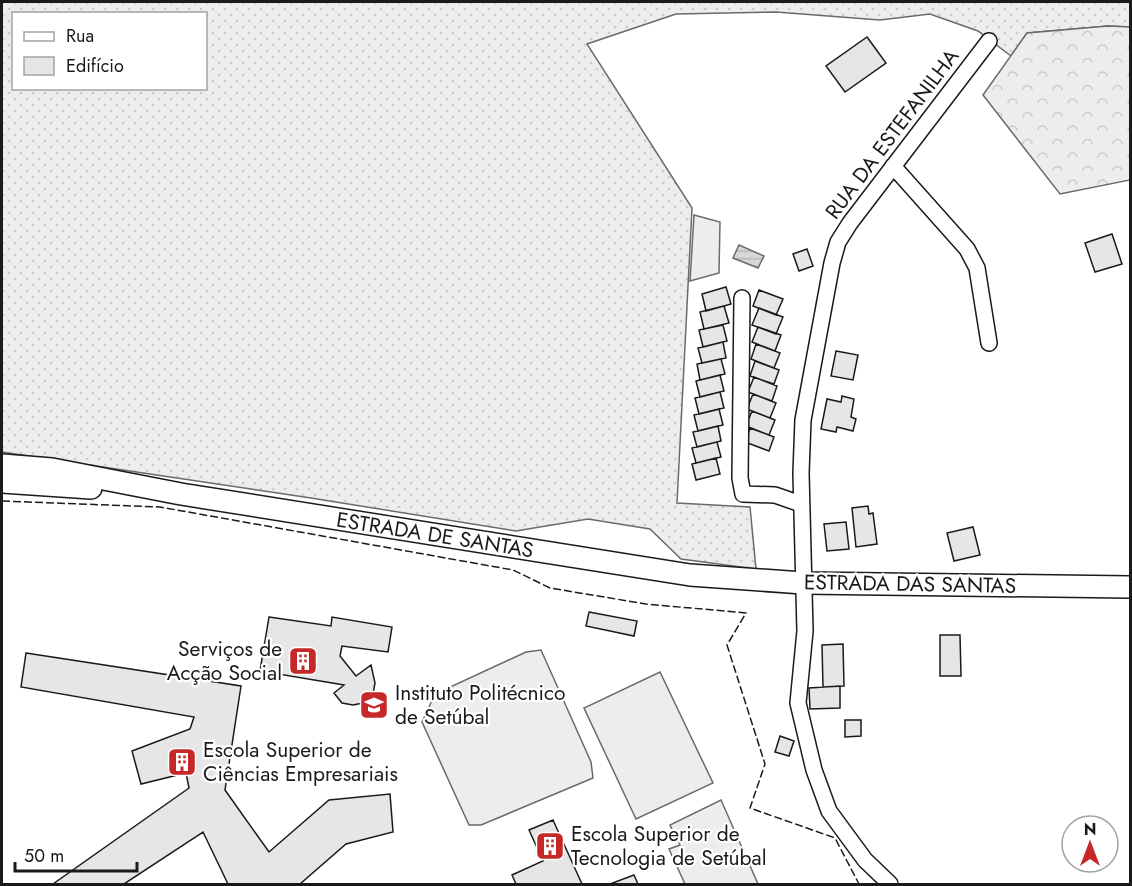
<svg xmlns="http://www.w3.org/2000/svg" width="1132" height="886" font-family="Jost,sans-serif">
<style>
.grass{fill:url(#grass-dots);stroke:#6a6a6a;stroke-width:1.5;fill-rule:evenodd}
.forest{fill:url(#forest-crowns);stroke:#6a6a6a;stroke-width:1.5}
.built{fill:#ededed;stroke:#6a6a6a;stroke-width:1.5}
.water{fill:url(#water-rules);stroke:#6a6a6a;stroke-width:1.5}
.building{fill:#e6e6e6;stroke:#1a1a1a;stroke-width:1.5}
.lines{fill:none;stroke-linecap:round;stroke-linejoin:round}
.street-casing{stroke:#1a1a1a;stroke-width:18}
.secondary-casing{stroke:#1a1a1a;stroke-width:24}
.street{stroke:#fff;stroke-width:15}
.secondary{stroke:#fff;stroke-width:21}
.fence{stroke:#1a1a1a;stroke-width:1.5;stroke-dasharray:8 3;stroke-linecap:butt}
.labels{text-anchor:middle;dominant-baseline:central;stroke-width:4.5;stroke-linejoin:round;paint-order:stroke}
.street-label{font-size:21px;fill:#1a1a1a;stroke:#fff}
.poi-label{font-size:21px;fill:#1a1a1a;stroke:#fff;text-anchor:start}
</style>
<defs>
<pattern id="grass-dots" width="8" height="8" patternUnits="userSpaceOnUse" patternTransform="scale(1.5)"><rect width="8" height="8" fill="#ededed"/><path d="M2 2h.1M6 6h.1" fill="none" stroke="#cbcbcb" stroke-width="1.8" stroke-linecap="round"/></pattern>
<pattern id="forest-crowns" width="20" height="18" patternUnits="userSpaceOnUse" patternTransform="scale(1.5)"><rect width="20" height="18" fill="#ededed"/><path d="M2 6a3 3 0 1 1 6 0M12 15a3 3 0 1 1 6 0" fill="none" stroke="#cbcbcb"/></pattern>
<pattern id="water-rules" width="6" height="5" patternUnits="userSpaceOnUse" patternTransform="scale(1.5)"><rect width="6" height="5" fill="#d7d7d7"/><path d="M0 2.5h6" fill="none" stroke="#b8b8b8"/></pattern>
</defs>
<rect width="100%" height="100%" fill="#fff"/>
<!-- grass -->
<path class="grass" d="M2,2H1130V27L1108,26L1027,33L1011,56L978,31L930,14L880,20L776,12L676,14L587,44L692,208L677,503L750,507L756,569L681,559L650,529L588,519L516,531L311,498L2,452ZM14,14H206V88H14Z"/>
<!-- forest -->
<path class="forest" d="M1108,26L1130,27V180L1060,194L983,95L1027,33Z"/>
<!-- built -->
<path class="built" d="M694,215L720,222L719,273L690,281Z
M541,650L591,762L593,778L481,825H469L422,722L435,694L526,652Z
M660,672L713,783L636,819L584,708Z
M721,800L758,884H685L669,849L680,845L670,825Z"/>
<!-- water -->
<path class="water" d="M739,245L764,256L758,268L733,258Z"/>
<!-- building -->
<path class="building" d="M867,37L886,63L845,92L826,66Z
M1112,234L1122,264L1095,272L1085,243Z
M807,249L813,266L799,271L793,254Z
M726,287L731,304L706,311L702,294Z
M759,290L783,299L776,315L753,306Z
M724,306L729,323L704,329L700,312Z
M759,308L783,317L776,334L752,325Z
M723,325L727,341L703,347L699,330Z
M758,327L781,335L775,351L752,342Z
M723,342L726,358L702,363L698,348Z
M756,344L780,353L774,368L751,359Z
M836,351L858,355L853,380L831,376Z
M721,359L725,374L700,380L697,364Z
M755,361L779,370L774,384L750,376Z
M720,375L724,391L700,397L696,381Z
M754,377L777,386L772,401L748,392Z
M720,392L724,408L699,414L695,398Z
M753,394L776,403L770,418L747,409Z
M842,396L854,399L851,417L856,419L853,431L837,427L836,432L821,429L827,399L841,402Z
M719,409L723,425L698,431L694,415Z
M752,411L775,420L769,435L746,426Z
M718,426L721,441L697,447L693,432Z
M750,428L774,437L769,451L745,442Z
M717,442L721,457L696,463L692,448Z
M716,458L720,474L696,480L692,464Z
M868,506L869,514L873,513L877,544L856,547L852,508Z
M846,522L849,549L827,551L824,524Z
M973,527L980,555L954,561L947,533Z
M589,612L637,621L634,636L586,626Z
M269,617L331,626L332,617L392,627L388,652L342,646L340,656L356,676L371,665L375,683L373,694L363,703L353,705L342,703L334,693L344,685L260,671Z
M940,635H960L961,676H940Z
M843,644L844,686L823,687L822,645Z
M26,653L241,686L225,790L269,852L329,800L390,794L393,832L346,844L300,884H228L203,832L124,884H53L189,788L186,773L141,784L132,751L190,729L194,717L21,687Z
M840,686V708L810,709L809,688Z
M845,720H861V736L845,737Z
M780,736L794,741L789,756L775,752Z
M553,820L582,884H516L512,875L543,861L529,830Z
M634,875L638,884H610Z"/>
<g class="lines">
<!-- street casing -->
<g class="street-casing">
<path id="street" d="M893,166L967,249L977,268L989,343
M742,298L740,478L743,494L775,495L801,504
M890,884L865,860L829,811L814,770L798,703L805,631L801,473L803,420L832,263L838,242L850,223L989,41"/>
</g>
<!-- secondary casing -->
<g class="secondary-casing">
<path id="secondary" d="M2,465L52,469L181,494L690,575L803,583L1130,587
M2,482L91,488"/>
</g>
<!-- street -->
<use href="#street" class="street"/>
<!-- secondary -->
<use href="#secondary" class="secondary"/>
<!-- fence -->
<path class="fence" d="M2,501L160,507L513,570L550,588L646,604L746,613L727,645L765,764L750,808L835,838L859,884"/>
</g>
<!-- icons -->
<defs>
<g id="building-square" transform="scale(1.5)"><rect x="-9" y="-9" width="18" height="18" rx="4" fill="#c62828" stroke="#fff"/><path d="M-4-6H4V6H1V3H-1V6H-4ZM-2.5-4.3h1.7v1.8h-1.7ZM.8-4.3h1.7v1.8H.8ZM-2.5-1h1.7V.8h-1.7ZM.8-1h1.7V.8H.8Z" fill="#fff"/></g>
<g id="university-square" transform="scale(1.5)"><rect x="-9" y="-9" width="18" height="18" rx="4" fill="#c62828" stroke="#fff"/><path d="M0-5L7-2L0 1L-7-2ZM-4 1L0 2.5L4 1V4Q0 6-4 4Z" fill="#fff"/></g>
</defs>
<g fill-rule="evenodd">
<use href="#building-square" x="303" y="661"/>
<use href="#university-square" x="374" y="705"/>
<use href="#building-square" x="182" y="762"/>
<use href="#building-square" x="550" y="846"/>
</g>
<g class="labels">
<!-- street labels -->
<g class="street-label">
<text transform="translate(892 134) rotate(-53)">RUA DA ESTEFANILHA</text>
<text transform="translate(435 535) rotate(9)">ESTRADA DE SANTAS</text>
<text transform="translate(910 584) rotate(1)">ESTRADA DAS SANTAS</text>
</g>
<!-- poi labels -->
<g class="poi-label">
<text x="282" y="649" text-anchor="end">Serviços de<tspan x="282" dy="24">Acção Social</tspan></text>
<text x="395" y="693">Instituto Politécnico<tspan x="395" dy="24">de Setúbal</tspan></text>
<text x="203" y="750">Escola Superior de<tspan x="203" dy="24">Ciências Empresariais</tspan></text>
<text x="571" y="834">Escola Superior de<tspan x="571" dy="24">Tecnologia de Setúbal</tspan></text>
</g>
</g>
<!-- border -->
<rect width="1132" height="886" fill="none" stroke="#1a1a1a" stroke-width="6"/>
<!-- legend -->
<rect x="12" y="12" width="195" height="78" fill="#ffffff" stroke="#a3a3a3" stroke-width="1.5"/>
<rect x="24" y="32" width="30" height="9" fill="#ffffff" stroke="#a3a3a3" stroke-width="1.5"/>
<text x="66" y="42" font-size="18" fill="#1a1a1a">Rua</text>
<rect x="24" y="57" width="30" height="18" fill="#e6e6e6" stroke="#a3a3a3" stroke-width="1.5"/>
<text x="66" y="72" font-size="18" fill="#1a1a1a">Edifício</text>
<!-- north arrow -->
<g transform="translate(1090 844)"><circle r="28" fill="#ffffff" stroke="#a3a3a3" stroke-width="1.5"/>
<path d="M0-4.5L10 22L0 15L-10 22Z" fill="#c62828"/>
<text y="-9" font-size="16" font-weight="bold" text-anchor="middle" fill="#1a1a1a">N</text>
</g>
<!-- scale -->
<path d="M15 862v9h122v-9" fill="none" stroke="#1a1a1a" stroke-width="3"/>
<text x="24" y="862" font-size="18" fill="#1a1a1a" stroke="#ffffff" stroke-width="4.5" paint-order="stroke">50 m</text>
</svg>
